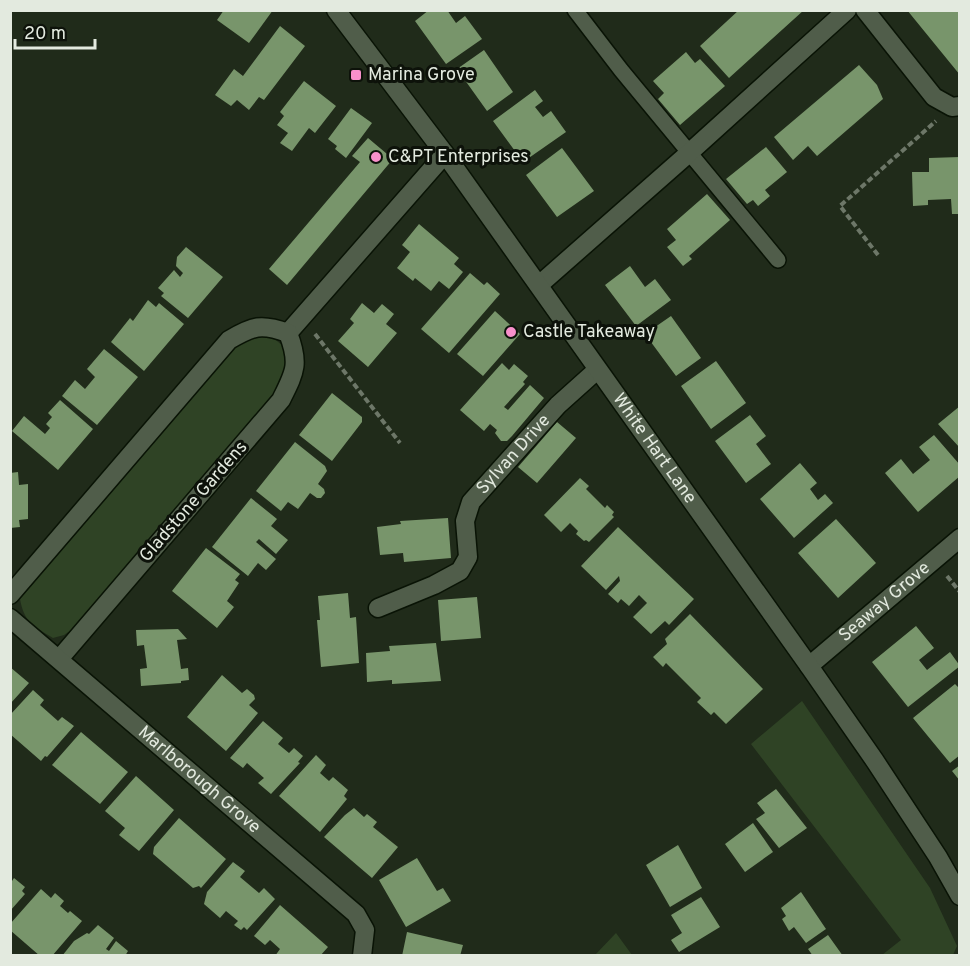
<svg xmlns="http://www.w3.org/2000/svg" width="970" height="966" font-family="Overpass,sans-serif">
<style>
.green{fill:#2f4325}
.building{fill:#78956b}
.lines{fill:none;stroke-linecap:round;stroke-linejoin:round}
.lane-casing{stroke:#091305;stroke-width:18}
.street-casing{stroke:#091305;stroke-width:21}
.secondary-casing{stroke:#091305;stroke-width:21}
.path{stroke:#6d7768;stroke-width:4;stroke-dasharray:6 3;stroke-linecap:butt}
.lane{stroke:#505d4a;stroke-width:15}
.street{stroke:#505d4a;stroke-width:18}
.secondary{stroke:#505d4a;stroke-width:18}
.poi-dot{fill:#f890cb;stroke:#0d120a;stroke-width:2}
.labels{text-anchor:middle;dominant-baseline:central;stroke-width:6;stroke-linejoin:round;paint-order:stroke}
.poi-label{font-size:18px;fill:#e3eadf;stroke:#0d120a;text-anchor:start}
.street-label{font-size:18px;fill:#e3eadf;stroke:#0d120a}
</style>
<rect width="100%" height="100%" fill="#202b1a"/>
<!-- green -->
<path class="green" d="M271,336L283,346L287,367L280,386L74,628L64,635L53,638C33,626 24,622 20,599L236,347L252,338Z
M802,701L930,888L957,946L953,955H882L901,940L751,744Z
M616,933L632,955H595Z"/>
<!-- building -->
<path class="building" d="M224,10H273L249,43L217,20Z
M429,10H447L456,23L465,16L482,39L446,64L415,21Z
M739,10H804L729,78L700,46Z
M907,10H960V75Z
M280,26L305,46L264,100L259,97L249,110L237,100L231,106L215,95L234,69L243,76Z
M484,50L513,92L487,111L457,69Z
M686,52L695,63L700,59L725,86L680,125L658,99L664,93L653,81Z
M859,65L877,85L883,99L817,156L808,146L793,160L774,137Z
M304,81L336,106L315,133L309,128L292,151L280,143L288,133L277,125L284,116L280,112Z
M535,90L543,101L535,107L543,117L551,111L566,132L523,162L493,121Z
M351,108L372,123L346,158L335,149L337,146L328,139Z
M368,138L393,159L287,285L269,269L360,162L352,156Z
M766,147L787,172L765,190L770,196L758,206L753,200L747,204L726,179Z
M562,148L594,191L557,217L526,175Z
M960,157V214H952L951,199L928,200V205L913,206L912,172H929V158Z
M707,194L730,220L689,256L692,259L683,266L667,247L676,240L667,229Z
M419,224L459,258L454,264L463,272L449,289L439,281L431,291L415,278L413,281L397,268L410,252L402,245Z
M186,247L223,277L188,318L161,296L164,293L158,288L174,270L180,277L183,273L176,266L177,257Z
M630,266L645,287L655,279L671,300L636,326L605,285Z
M470,273L484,285L487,282L500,294L449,353L421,329Z
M148,300L156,307L159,303L184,324L144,371L111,342L130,318L133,321Z
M362,303L374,313L382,304L394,314L386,324L397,333L368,367L338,341L354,323L350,319Z
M495,311L520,334L483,376L457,354Z
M671,316L701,358L676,376L645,334Z
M104,349L138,377L97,425L62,396L75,380L85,389L95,377L87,369Z
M716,361L746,403L711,429L681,386Z
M502,363L509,370L514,364L528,376L523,382L525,384L504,407L508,410L530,385L544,398L512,436L507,441H501L495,433L497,430L490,424L484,431L460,410Z
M332,393L362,417V422L332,461L299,435Z
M60,400L93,429L58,470L12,431L24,416L45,434L50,428L46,424L52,417L48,413Z
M960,406V448L938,424Z
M750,415L766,436L756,444L771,464L746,483L715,441Z
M557,422L576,438L537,483L518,467Z
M934,435L960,465V476L918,512L885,473L901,459L913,474L930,460L919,447Z
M295,442L325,466L327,471L318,484L324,489L325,493L321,498H317L310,493L298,509L288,502L281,511L256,491Z
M800,463L817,483L810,489L818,500L825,494L833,503L794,538L760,499Z
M18,472L19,485L28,484V519L19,520L20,527L10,528V473Z
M580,478L589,486L586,489L605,508L607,505L614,512L612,515L614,517L589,542L586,540L584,541L576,534L578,531L570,523L561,532L544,515Z
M251,498L277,519L271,526L288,540L276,554L259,539L256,542L276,559L266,570L258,563L248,576L212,547Z
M448,518L451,558L404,562L403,553L380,555L377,527L401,524L400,521Z
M836,519L876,563L838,598L798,553Z
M618,527L694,599L669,625L665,621L651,634L633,617L647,603L639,595L629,606L621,599L618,603L608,594L620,581L619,576L606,590L581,566Z
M206,548L240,574L235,580L239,583L227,601L234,607L217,628L172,591Z
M348,593L350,618L356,617L359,663L321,667L317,620H320L318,596Z
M477,597L481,638L441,641L438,600Z
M690,614L763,689L726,724L714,712L711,715L697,702L701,698L666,663L663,667L653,657L667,644L665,639Z
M916,626L934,648L919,660L927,670L950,652L960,666L908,707L872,662Z
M178,629L187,639L177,640L181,669L188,668L189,680L181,681V683L141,686L140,669L147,668L144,645L137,646L136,630Z
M436,643L441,681L392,684V680L367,682L366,653L390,651L389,646Z
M10,667L29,683L10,704Z
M222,675L242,693L247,689L254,695L255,699L249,705L258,713L226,751L187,717Z
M955,684L960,689V755L950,763L913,718Z
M33,690L44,700L40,705L58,721L62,717L74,726L47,757L45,756L41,761L10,734V715Z
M263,721L283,738L278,744L289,753L294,748L303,756L298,762L300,763L271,794L258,783L264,778L247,763L243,768L230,758Z
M81,732L128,772L100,804L52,765Z
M316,755L326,765L320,773L329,781L333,777L348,790L344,796L347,799L320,832L279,796Z
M960,765V781L952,771Z
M136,776L174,810L139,851L119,835L125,828L105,811Z
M776,789L807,828L779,848L756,819L765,813L757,803Z
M354,808L364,817L367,814L377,822L373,827L398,847L372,878L324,837L345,815Z
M179,818L226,859L201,888L199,886L193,888L153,854L154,847Z
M753,823L773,852L745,872L725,844Z
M678,845L702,888L670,907L646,865Z
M417,858L437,891L443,888L451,901L406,927L379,880Z
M233,862L245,871L240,877L259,893L264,888L275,899L247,930L244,927L241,930L234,925L238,921L226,911L220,918L204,904L207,892Z
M14,878L25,887L22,891L25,894L10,911V880L12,881Z
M41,889L51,898L55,893L64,901L60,906L68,913L70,911L82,921L52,956H40L10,930V924Z
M801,892L826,929L806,943L794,927L789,931L782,919L786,916L781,908Z
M701,897L720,927L679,952L671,940L682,933L671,915Z
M280,905L328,947L320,956H275L280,949L270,940L265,945L254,936Z
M98,925L114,938L106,949L109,951L116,941L128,951L125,956H62L74,941L87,933L89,934Z
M407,932L463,945L460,956H402Z
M828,935L843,956H813L808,949Z"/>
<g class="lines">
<!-- lane casing -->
<g class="lane-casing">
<path id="lane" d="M575,10L621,70L778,260"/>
</g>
<!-- street casing -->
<g class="street-casing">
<g id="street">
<path d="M865,10L934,97L952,107L960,106"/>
<path d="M539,285L689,153L847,10"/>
<path d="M288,333L445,154"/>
<path d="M10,595L229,340C253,326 261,323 288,333C300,364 295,372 281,400L60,658"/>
<path id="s1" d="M378,608L434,585L460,571L468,557L465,521L471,502L558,405L597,370"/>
<path id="s2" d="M10,618L356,914L365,930L362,956"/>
<path id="s3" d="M809,666L960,538"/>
</g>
</g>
<!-- secondary casing -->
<g class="secondary-casing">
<g id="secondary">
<path id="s4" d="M336,10L445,154L809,666L875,761L938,857L960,896"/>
</g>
</g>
<!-- path -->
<path class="path" d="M878,255L840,206L936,121
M315,334L400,443
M947,576L960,592"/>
<!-- lane -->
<use href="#lane" class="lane"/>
<!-- street -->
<use href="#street" class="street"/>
<!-- secondary -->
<use href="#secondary" class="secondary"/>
</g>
<!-- markers -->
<g class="poi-dot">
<rect x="350" y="69" width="12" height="12" rx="3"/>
<circle cx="376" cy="157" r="6"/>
<circle cx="511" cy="332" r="6"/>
</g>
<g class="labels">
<!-- poi labels -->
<g class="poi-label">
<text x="368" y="75">Marina Grove</text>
<text x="388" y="157">C&amp;PT Enterprises</text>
<text x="523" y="332">Castle Takeaway</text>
</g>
<!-- street labels -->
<g class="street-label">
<text stroke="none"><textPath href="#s4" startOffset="542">White Hart Lane</textPath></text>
<text stroke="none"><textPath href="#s1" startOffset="226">Sylvan Drive</textPath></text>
<text transform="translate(194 502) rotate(-49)">Gladstone Gardens</text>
<text stroke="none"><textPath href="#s3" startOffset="99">Seaway Grove</textPath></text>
<text stroke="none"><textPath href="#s2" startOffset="249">Marlborough Grove</textPath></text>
</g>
</g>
<!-- border -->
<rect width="970" height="966" fill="none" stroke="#e3eadf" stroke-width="24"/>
<!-- scale -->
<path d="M15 39v9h80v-9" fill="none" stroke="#e3eadf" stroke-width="3"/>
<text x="24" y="39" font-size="18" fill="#e3eadf" stroke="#0d120a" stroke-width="4.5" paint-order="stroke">20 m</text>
</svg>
